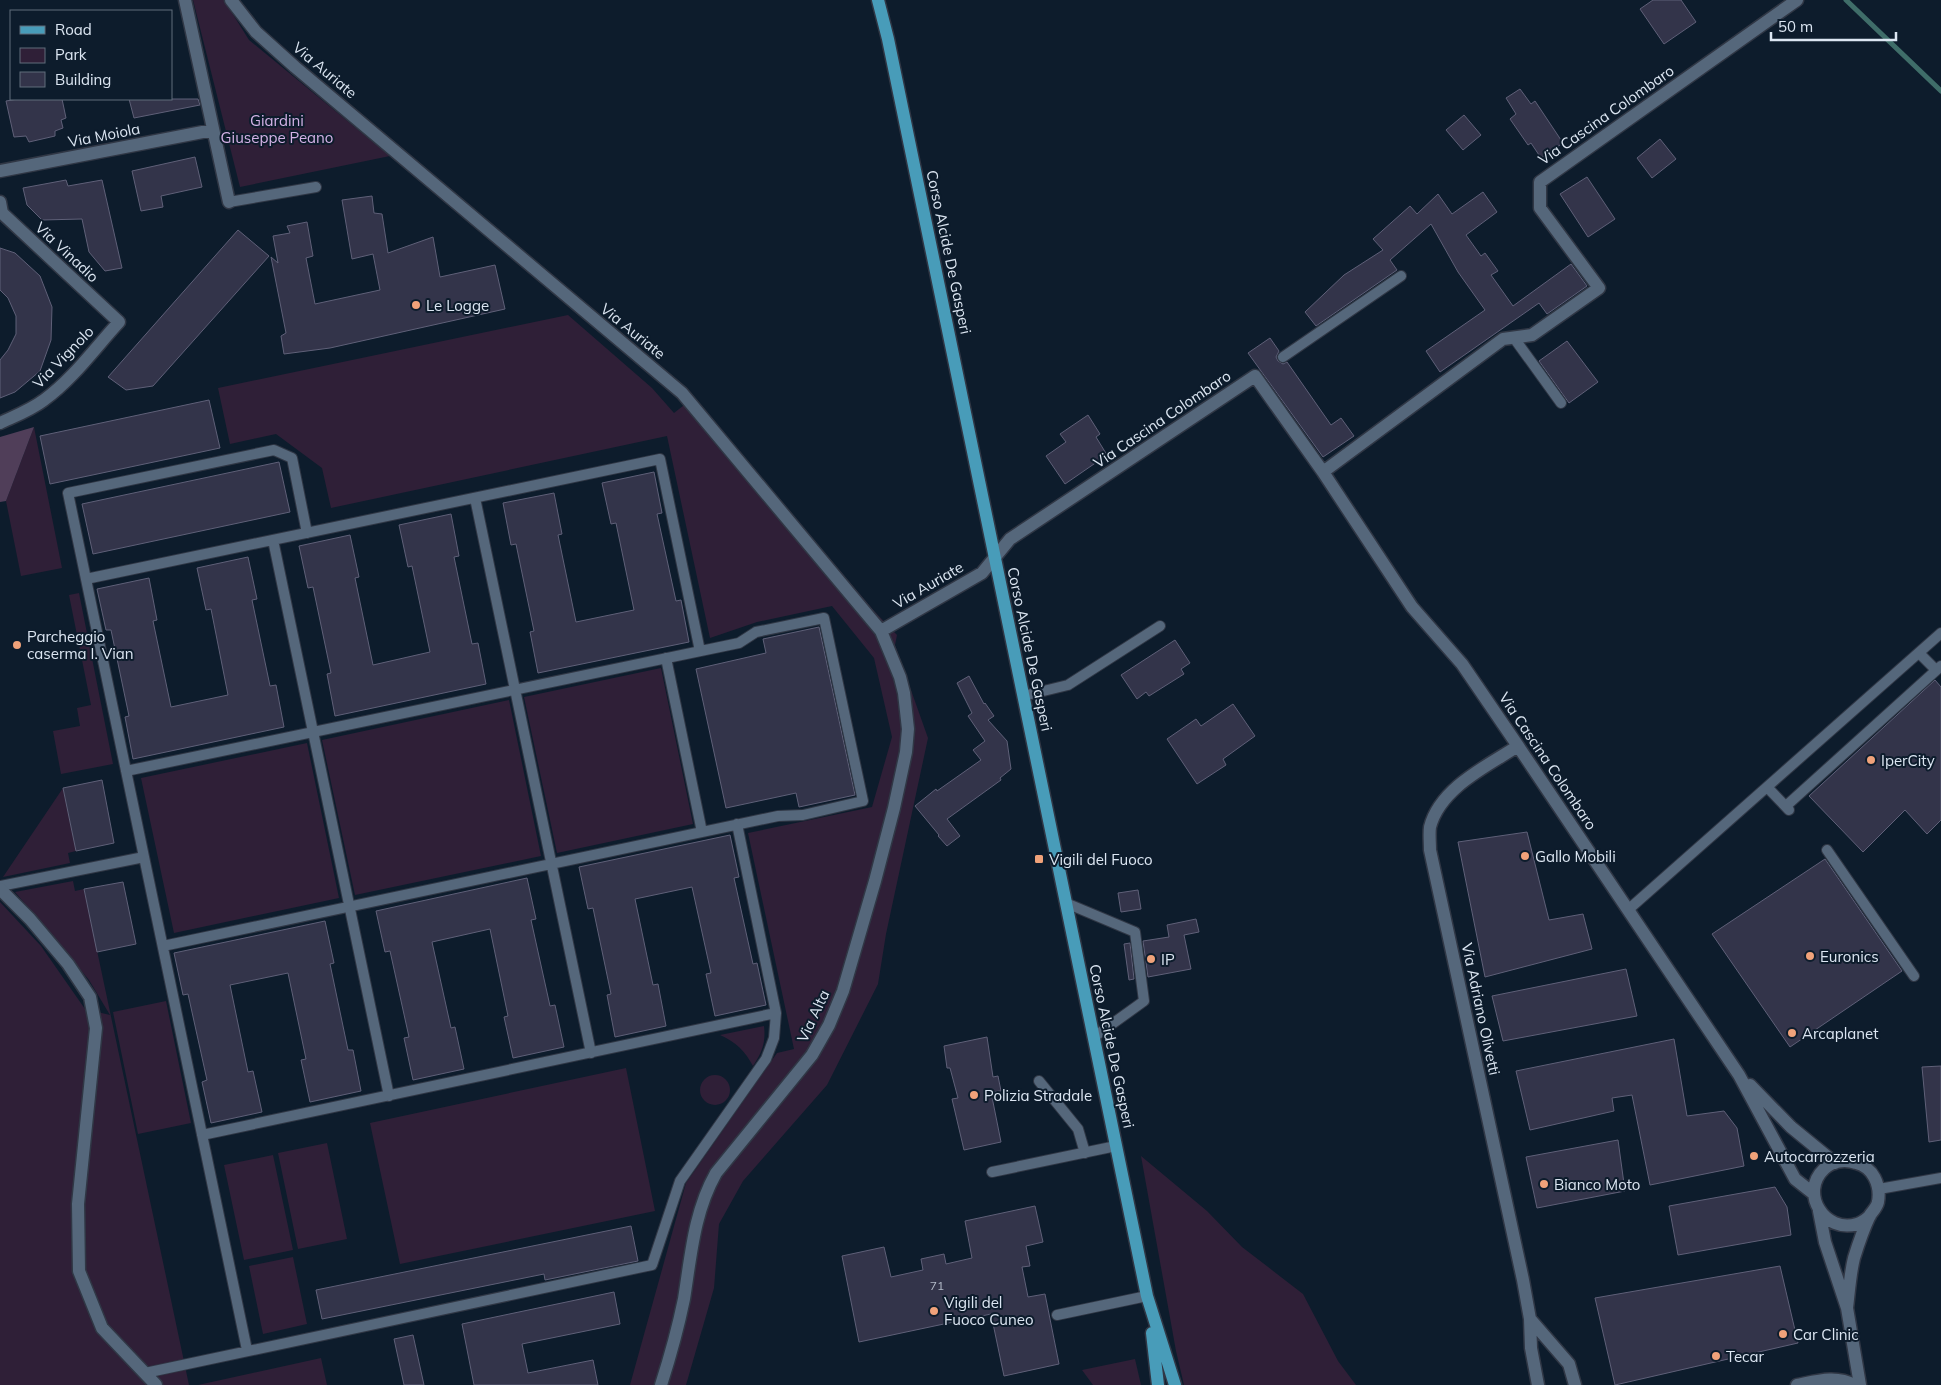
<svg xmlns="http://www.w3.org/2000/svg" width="1941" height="1385" font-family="Mulish,sans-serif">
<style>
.green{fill:#2f1f37}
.forest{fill:#503e59}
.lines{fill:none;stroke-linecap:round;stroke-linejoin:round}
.stream{stroke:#3f6d69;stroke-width:5}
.building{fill:#33344a;stroke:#5f6078}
.lane-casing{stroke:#303745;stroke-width:12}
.street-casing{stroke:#303745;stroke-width:15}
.secondary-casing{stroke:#303745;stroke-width:15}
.primary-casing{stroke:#303745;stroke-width:15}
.lane{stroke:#55677b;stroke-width:10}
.street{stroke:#55677b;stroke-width:12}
.secondary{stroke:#55677b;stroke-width:12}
.primary{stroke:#489cb9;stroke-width:12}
.poi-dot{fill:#f0a27a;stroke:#0d1c2c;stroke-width:2}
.labels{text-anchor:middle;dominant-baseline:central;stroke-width:4;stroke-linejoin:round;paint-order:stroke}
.number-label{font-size:12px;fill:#b2bac8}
.street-label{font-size:15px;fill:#dce6f2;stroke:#0d1c2c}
.park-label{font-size:15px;fill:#d4b2e6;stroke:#0d1c2c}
.poi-label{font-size:15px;fill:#dce6f2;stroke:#0d1c2c;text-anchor:start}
</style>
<rect width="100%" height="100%" fill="#0d1c2c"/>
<!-- green -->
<path class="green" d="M193,0H224L249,40L390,156L240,187Z
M568,315L652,388L674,413L693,398L875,612L897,635L895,645L928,738L886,934L878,984L827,1085L743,1181L719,1224L714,1288L686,1385H630L686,1183L777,1053L794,1049L748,833L872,807L892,737L874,658L832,606L757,622L710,638L667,436L331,508L322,468L276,434L230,444L218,388Z
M34,427L62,568L21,576L6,501Z
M79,593L113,764L61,774L53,731L80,726L77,708L91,705L69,595Z
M661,668L693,824L557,853L524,697Z
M509,700L541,856L355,895L322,740Z
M307,743L339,898L174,933L141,778Z
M63,788L76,851L68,853L70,863L3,877Z
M73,881L75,891L84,889L189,1385H0V902L41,946L85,1009L110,1015L89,980L15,892Z
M166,1001L191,1123L138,1134L113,1012Z
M764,1026C766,1042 762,1053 753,1066C745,1051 736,1042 720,1035Z
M626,1068L655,1211L400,1264L370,1123Z
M700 1090a15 15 0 1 1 30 0a15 15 0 1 1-30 0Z
M327,1143L347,1239L298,1249L278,1153Z
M273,1155L293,1250L244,1260L224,1165Z
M1141,1156L1207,1211L1242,1247L1303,1294L1338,1361L1356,1385H1184L1176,1351Z
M293,1257L307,1324L263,1334L249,1266Z
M321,1358L327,1385H198Z
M1135,1359L1141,1385H1093L1082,1370Z"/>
<!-- forest -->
<path class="forest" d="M34,427L6,501L0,502V437Z"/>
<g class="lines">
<!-- stream -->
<path class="stream" d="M1846,0L1941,91"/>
</g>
<!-- building -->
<path class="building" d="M1653,0H1681L1696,22L1664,44L1640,9Z
M1520,89L1531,104L1535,101L1563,143L1541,158L1531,143L1528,145L1510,119L1516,114L1506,98Z
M18,99H62L66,118L61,120L63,128L55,131V136L29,142L26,136L14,137L6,101Z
M129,99H198L200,105L134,118Z
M1464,115L1481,135L1463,150L1446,130Z
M1660,139L1676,159L1652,178L1637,158Z
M195,157L202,187L161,196L163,207L141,211L132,171Z
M1587,177L1615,219L1588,237L1560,194Z
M66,180L68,186L102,180L122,268L105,271L89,252L82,219L42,220L27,205L23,188Z
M1483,192L1497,212L1466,235L1481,256L1485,253L1498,271L1491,275L1513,306L1571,264L1587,286L1547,314L1539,303L1440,372L1426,351L1485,310L1458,272L1431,224L1390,260L1397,270L1316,326L1305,312L1344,275L1383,250L1373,239L1410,206L1417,214L1438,194L1452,214Z
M372,196L374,213L382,214L388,253L433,237L440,277L495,265L505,309L330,348L284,354L281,336L286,333L271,257L278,263L273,236L290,233L287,226L307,222L313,256L306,258L315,304L380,290L373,254L352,259L342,200Z
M238,230L269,256L153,386L126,390L108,377Z
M0,248L15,253L40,276L52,307L51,340L40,371L15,392L0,398V360L8,350L16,334V316L8,298L0,290Z
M1270,338L1279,351L1276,357L1278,361L1283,364L1287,362L1331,425L1341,418L1354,436L1323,457L1248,353Z
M1567,341L1598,382L1569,403L1539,361Z
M209,400L220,448L50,484L40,436Z
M1088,415L1100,434L1096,437L1107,455L1065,484L1046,456L1066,442L1060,434Z
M279,462L290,512L93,554L82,504Z
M654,472L662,513L657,514L676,601L681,600L689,642L538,673L530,632L534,631L516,544L511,545L503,503L554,493L562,534L558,535L576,622L634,610L616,523L611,524L602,483Z
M451,514L459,556L454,557L472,644L478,643L486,684L335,716L327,674L331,673L313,587L308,588L299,546L350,535L359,577L355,578L373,665L430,652L412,566L408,567L399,525Z
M248,557L257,599L252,600L270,686L276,685L284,727L133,759L125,717L129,716L111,630H106L97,589L149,578L157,620L153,621L171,707L228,695L211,609L206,610L197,568Z
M819,627L855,795L799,807L796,793L726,808L696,669L766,653L763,639Z
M1175,640L1190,663L1181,669L1184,674L1149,696L1146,692L1137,699L1121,675Z
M969,676L984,704L985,703L994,716L988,720L1007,741L1011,769L1000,778L1001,780L947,819L960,836L947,846L938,836L939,835L915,806L936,789L937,791L981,760L973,750L985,741L968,716L972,713L957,683Z
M1935,680L1941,687V820L1927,834L1905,810L1863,852L1809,796Z
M1233,704L1255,736L1223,759L1226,765L1197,784L1167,739L1196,719L1201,726Z
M102,780L114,843L76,851L63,788Z
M1527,832L1549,920L1583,914L1592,949L1485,977L1458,842Z
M730,835L739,877L734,878L753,964L757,963L766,1005L715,1016L706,974L711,973L692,887L635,899L653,985L658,984L666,1026L615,1037L607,995L611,994L593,908L588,909L579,867Z
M1825,859L1902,971L1790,1047L1712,934Z
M527,878L536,919L531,920L550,1006L555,1005L564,1047L513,1058L504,1017L508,1016L490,929L432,942L451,1028L455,1027L464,1069L413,1080L404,1038L409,1037L390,951L385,952L376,911Z
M123,882L136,944L97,952L84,889Z
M1138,890L1141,909L1121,912L1118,893Z
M1196,919L1199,932L1184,935L1191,969L1148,977L1143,941L1169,937L1167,925Z
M325,921L334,963L330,964L348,1050H353L361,1091L310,1102L301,1060L306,1059L288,973L230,985L248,1072L253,1071L262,1112L211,1123L202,1082L207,1080L188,994L183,995L174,953Z
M1130,943L1134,979L1129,980L1124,944Z
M1626,969L1637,1016L1503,1041L1492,996Z
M987,1037L993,1077L998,1076L1001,1091L991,1092L1001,1142L964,1150L952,1099L958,1098L950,1068H947L944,1046Z
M1674,1039L1687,1116L1724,1111L1737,1128L1744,1166L1650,1185L1632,1095L1612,1098L1614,1111L1530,1130L1516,1071Z
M1941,1066V1140L1929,1142L1922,1067Z
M1618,1140L1625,1191L1537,1208L1526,1157Z
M1775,1187L1787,1207L1791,1235L1678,1255L1669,1206Z
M1035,1206L1043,1242L1026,1246L1030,1266L1022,1267L1028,1297L1045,1294L1059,1364L1004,1376L991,1314L859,1342L842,1256L884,1247L891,1277L923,1270L921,1259L944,1254L946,1264L972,1258L965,1221Z
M631,1226L638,1261L545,1280L544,1274L322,1319L316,1290Z
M1780,1266L1798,1343L1615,1385L1595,1298Z
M614,1292L620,1324L522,1344L528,1373L593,1360L598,1385H474L462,1324Z
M413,1335L424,1385H404L394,1339Z"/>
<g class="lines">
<!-- lane casing -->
<g class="lane-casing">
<path id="lane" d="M229,202L316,187
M1514,338L1561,403
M1283,357L1401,276
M475,498L591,1053
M273,540L389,1096
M86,579L660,459L700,651
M1919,653L1936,670
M666,658L702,832
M1023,696L1068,685L1160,626
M126,771L739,643L756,632L824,618L863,801L803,815L778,816L163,946
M1767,787L1789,810
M1786,806L1941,666
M1827,850L1914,976
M0,886L144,857
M1066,903L1135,932L1144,1001L1094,1037
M1629,909L1941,633
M1039,1081L1078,1129L1085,1153
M202,1135L776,1013
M992,1172L1116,1146
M1879,1189L1941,1178
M1057,1315L1147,1296
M247,1350L68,493L274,450L292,458L307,533
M145,1373L652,1265L680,1181L766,1059L774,1038L776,1013L737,824"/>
</g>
<!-- street casing -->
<g class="street-casing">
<path id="street" d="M185,0L229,202
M231,0L256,32L295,67L682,393L881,631L900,677L904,693L908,729L906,752L894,808L875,881L843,991L829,1025L812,1055L716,1173C694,1212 691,1255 684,1299C678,1328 670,1357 661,1385
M0,171L213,130
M0,202L2,213L119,322C95,348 73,379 44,400C31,410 15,416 0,423
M1323,472L1503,339L1532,335L1599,288L1540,208V182L1797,0
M881,631L982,573L1010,539L1255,376L1323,472L1412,607L1462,664L1518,746L1739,1075L1795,1179L1814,1194
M1518,746C1487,766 1440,788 1430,827C1429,834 1430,843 1430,850L1523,1280L1530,1319L1531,1348L1538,1385
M0,889L30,919L68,964L90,997L96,1028L78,1204L79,1271L102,1328L156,1385
M1750,1085L1791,1127L1835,1163
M1819,1211L1825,1242L1847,1308L1860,1385
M1847,1308C1849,1292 1850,1274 1854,1258C1858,1245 1864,1228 1870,1215C1873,1211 1877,1207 1878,1202C1881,1185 1873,1167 1856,1163C1845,1159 1832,1161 1824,1169C1799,1193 1825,1234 1857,1224C1862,1223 1866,1219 1870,1216
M1530,1319L1569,1364L1575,1385"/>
</g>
<!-- secondary casing -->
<g class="secondary-casing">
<path id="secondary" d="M1797,1385C1817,1381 1836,1375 1854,1385"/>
</g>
<!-- primary casing -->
<g class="primary-casing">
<path id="primary" d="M878,0L888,39L1147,1296L1175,1385
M1152,1333L1158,1385"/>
</g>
<!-- lane -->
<use href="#lane" class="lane"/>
<!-- street -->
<use href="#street" class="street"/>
<!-- secondary -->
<use href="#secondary" class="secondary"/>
<!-- primary -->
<use href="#primary" class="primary"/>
</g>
<!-- markers -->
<g class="poi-dot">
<circle cx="416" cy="305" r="5"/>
<circle cx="17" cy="645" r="5"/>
<circle cx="1871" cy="760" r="5"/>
<circle cx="1525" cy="856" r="5"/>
<rect x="1034" y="854" width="10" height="10" rx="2.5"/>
<circle cx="1810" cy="956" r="5"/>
<circle cx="1151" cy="959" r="5"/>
<circle cx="1792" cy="1033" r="5"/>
<circle cx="974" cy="1095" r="5"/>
<circle cx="1754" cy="1156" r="5"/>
<circle cx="1544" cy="1184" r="5"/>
<circle cx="934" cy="1311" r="5"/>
<circle cx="1783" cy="1334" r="5"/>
<circle cx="1716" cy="1356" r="5"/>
</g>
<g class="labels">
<!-- number labels -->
<g class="number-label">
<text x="937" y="1285">71</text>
</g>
<!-- street labels -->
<g class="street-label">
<text transform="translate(325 70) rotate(40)">Via Auriate</text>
<text transform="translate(1606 115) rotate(-35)">Via Cascina Colombaro</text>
<text transform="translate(104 135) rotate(-11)">Via Moiola</text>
<text transform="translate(67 252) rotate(43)">Via Vinadio</text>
<text transform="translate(949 252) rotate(78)">Corso Alcide De Gasperi</text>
<text transform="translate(633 331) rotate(39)">Via Auriate</text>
<text transform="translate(63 357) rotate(-46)">Via Vignolo</text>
<text transform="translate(1162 419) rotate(-34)">Via Cascina Colombaro</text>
<text transform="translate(928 585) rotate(-30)">Via Auriate</text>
<text transform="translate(1030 649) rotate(78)">Corso Alcide De Gasperi</text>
<text transform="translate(1548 761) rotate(56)">Via Cascina Colombaro</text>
<text transform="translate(1481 1009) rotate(78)">Via Adriano Olivetti</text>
<text transform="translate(813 1016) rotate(-65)">Via Alta</text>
<text transform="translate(1112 1046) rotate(78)">Corso Alcide De Gasperi</text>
</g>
<!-- park labels -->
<g class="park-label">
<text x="277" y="120">Giardini<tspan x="277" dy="17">Giuseppe Peano</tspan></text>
</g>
<!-- poi labels -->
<g class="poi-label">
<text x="426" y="305">Le Logge</text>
<text x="27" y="636">Parcheggio<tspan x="27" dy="17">caserma I. Vian</tspan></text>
<text x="1881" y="760">IperCity</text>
<text x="1535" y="856">Gallo Mobili</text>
<text x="1049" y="859">Vigili del Fuoco</text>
<text x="1820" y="956">Euronics</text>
<text x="1161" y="959">IP</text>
<text x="1802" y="1033">Arcaplanet</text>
<text x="984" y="1095">Polizia Stradale</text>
<text x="1764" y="1156">Autocarrozzeria</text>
<text x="1554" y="1184">Bianco Moto</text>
<text x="944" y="1302">Vigili del<tspan x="944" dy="17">Fuoco Cuneo</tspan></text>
<text x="1793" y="1334">Car Clinic</text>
<text x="1726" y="1356">Tecar</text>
</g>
</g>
<!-- legend -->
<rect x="10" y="10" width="162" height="90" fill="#0d1c2c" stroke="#606d7b"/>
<rect x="20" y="26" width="25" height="8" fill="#489cb9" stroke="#606d7b"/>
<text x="55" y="35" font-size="15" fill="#dce6f2">Road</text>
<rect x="20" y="48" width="25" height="15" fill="#2f1f37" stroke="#606d7b"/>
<text x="55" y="60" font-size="15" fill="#dce6f2">Park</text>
<rect x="20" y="72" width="25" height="15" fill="#33344a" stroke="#606d7b"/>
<text x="55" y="85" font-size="15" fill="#dce6f2">Building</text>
<!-- scale -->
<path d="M1771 32v8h125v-8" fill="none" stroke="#dce6f2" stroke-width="2.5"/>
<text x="1778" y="32" font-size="15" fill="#dce6f2" stroke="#0d1c2c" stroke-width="4" paint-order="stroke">50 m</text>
</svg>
